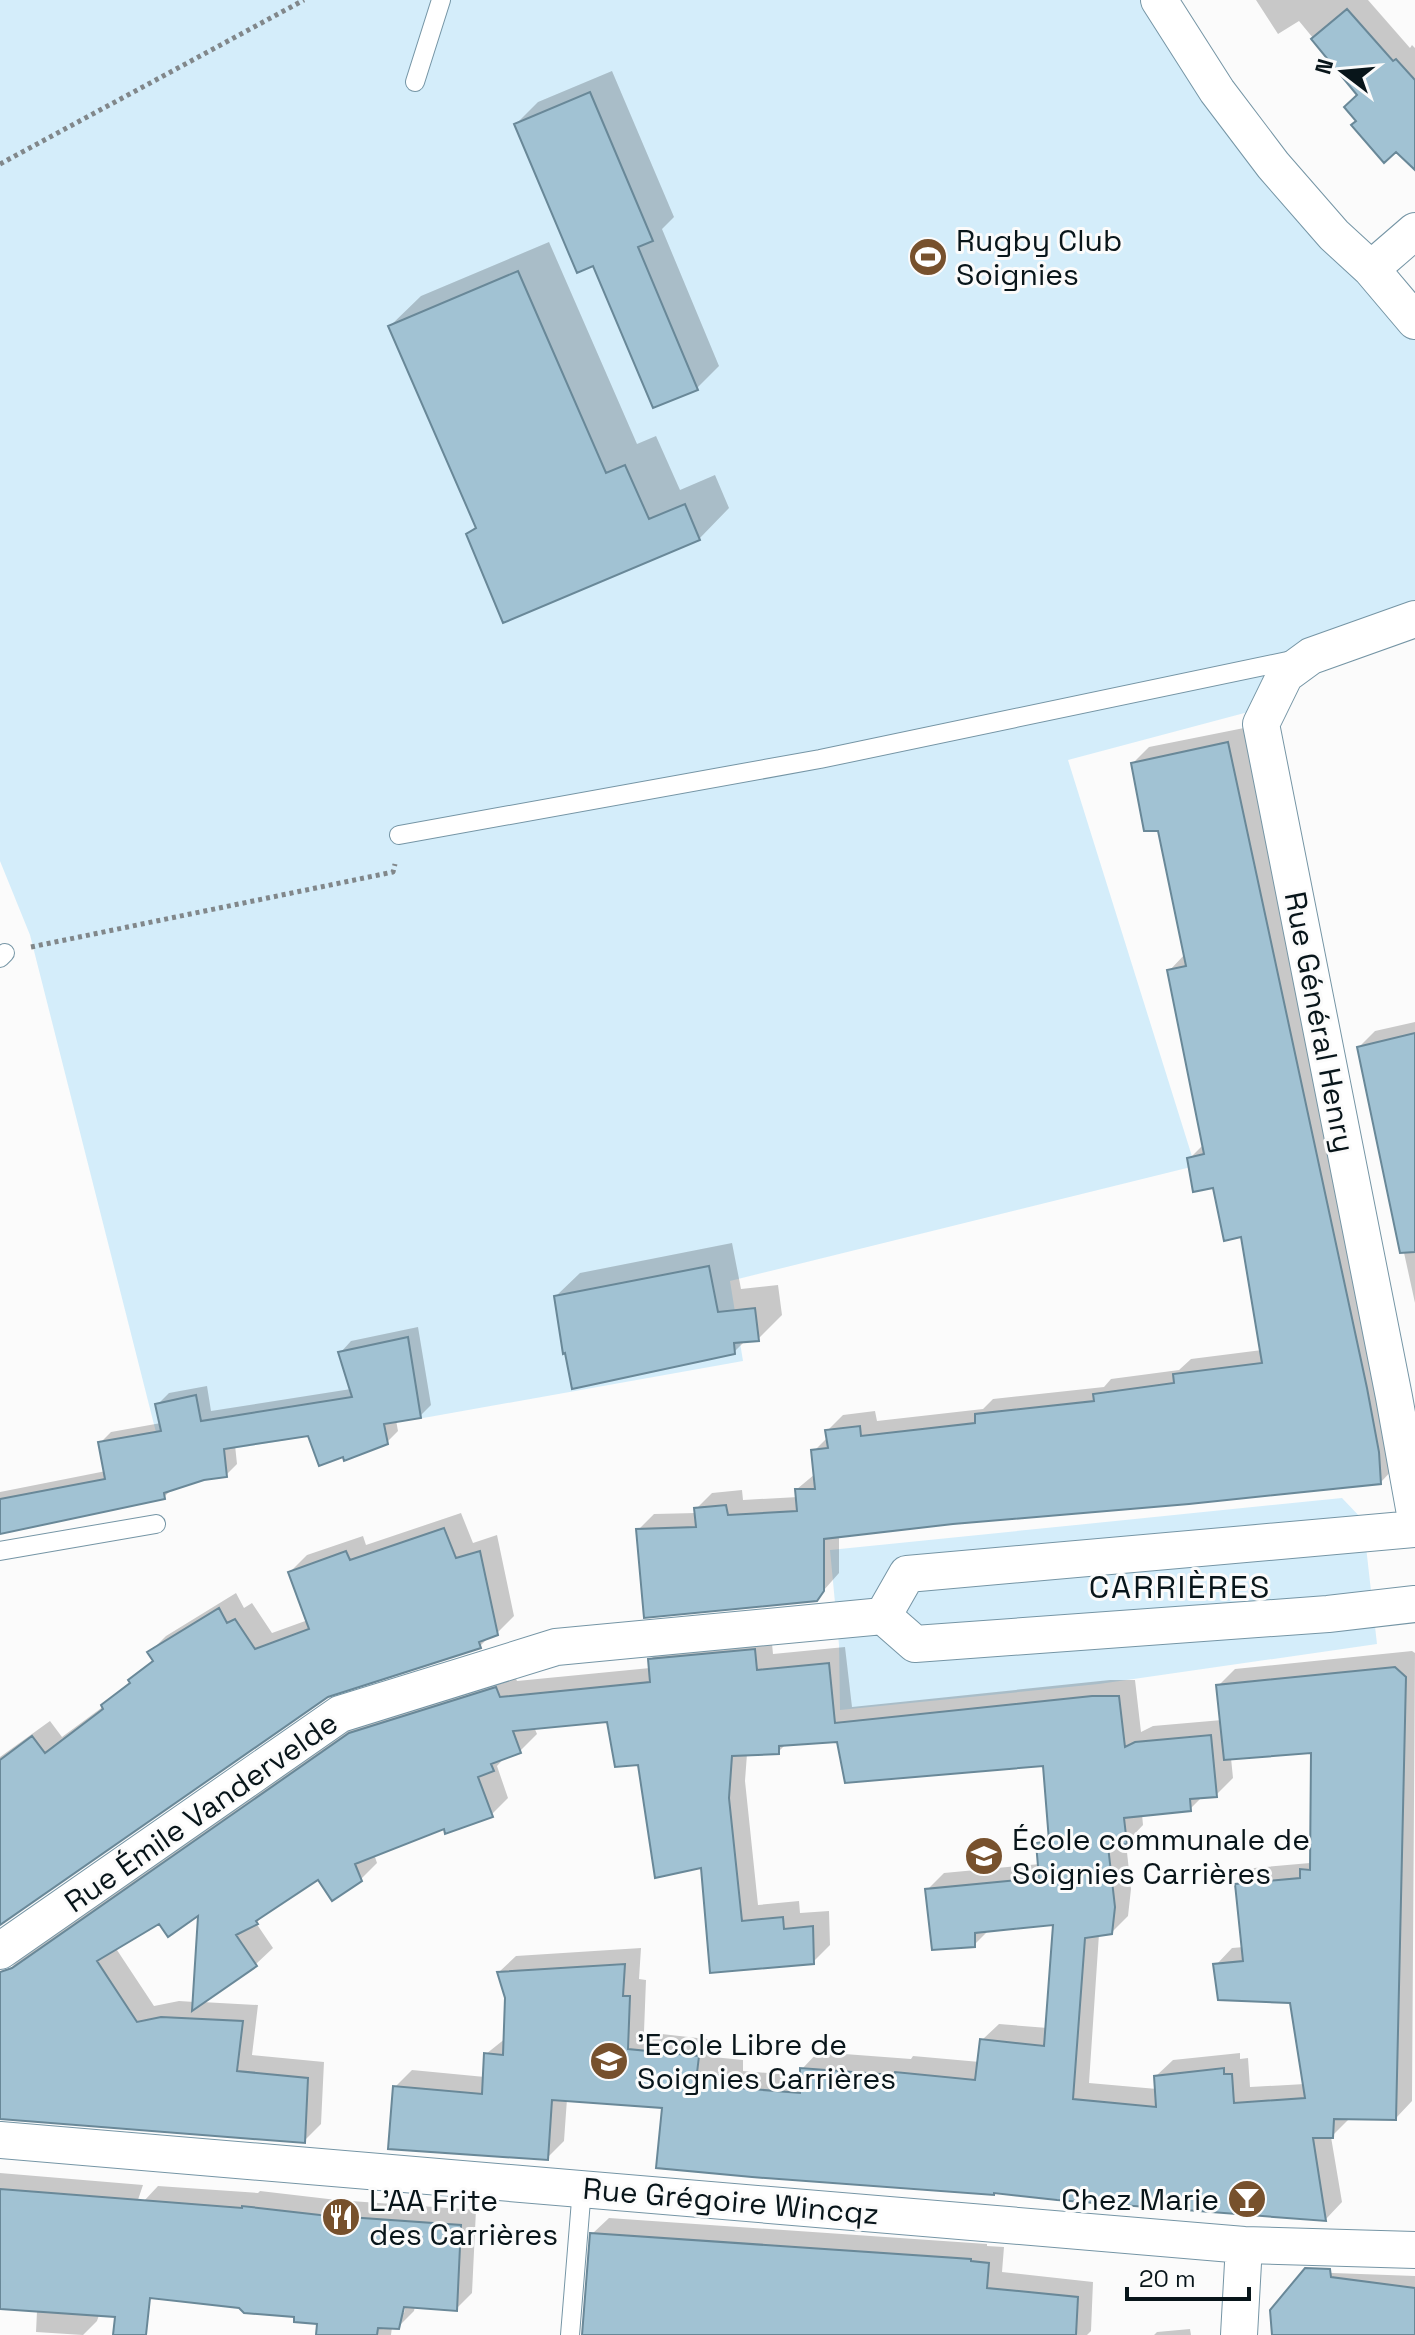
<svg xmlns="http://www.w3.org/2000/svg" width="1415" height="2335" font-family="'Space Grotesk',sans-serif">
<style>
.green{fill:#d4edfa}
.shadow{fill:#0003;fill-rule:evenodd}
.building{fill:#a1c2d3;stroke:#698898;stroke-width:2}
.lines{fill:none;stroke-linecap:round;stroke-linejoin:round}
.service-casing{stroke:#7595a5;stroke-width:20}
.minor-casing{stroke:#7595a5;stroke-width:38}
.path{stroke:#81878a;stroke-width:5;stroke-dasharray:4 4;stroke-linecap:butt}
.service{stroke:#fff;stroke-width:18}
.minor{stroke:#fff;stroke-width:36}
.labels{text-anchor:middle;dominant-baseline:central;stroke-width:6;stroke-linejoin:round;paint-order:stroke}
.poi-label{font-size:30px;fill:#08151a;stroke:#fbfbfb;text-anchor:start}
.street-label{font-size:30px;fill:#08151a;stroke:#fbfbfb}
.neighbourhood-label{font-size:32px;letter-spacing:2px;fill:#08151a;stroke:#fbfbfb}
</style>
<rect width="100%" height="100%" fill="#fbfbfb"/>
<!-- green -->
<path class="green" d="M0,0H1159L1415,321V619L1323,653L1267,707L1068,760L1195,1166L730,1281L743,1361L429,1417L163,1460L30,935L0,861Z
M1342,1498L1363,1520L1377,1644L1099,1684L840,1710L839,1645L830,1550Z"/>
<!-- shadow -->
<path class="shadow" d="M1256,0H1368L1410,48L1412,45L1415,48V154L1358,121L1360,95L1299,21L1278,34Z
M612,71L674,217L662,229L719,366L697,388L594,263L516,124L538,102Z
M549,242L637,444L656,436L680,490L715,475L729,508L699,539L468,534L477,525L390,326L421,296Z
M1244,728L1396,1466L1381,1482L953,1522L839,1536V1573L816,1599L638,1530L654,1514L696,1513V1509L712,1493L742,1490L743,1500L798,1497L797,1489L815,1474L814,1451L828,1437L827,1431L843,1415L875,1411L877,1421L983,1409L993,1399L1104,1387L1111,1379L1179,1370L1191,1359L1262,1350L1242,1235L1214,1185L1189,1159L1204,1144L1169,971L1185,954L1160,829L1133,763L1149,747Z
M1415,1022V1303L1359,1047L1375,1031Z
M732,1243L741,1289L778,1285L782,1315L758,1339L746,1340L734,1352L556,1296L580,1273Z
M418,1327L431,1405L420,1416L396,1420L398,1431L387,1442L309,1434L235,1445L237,1464L226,1475L203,1478L173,1488L164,1497L0,1531V1492L106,1471L100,1443L111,1432L161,1423L158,1404L169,1393L207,1386L211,1411L351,1389L341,1352L351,1341Z
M461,1513L473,1543L497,1535L514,1616L497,1633L491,1635L480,1646L327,1695L0,1925V1757L50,1721L62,1737L104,1706L154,1659L150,1652L166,1636L236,1593L244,1608L252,1603L272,1633L308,1620L290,1572L307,1555L363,1536L366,1545Z
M771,1633L773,1654L845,1647L852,1707L1110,1680H1135L1141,1732L1153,1726L1222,1720L1218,1686L1235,1669L1412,1651L1415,1653L1412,2101L1396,2118L1349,2119L1331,2137L1342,2202L1326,2219L664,2106L567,2099L564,2141L547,2158L395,2087L412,2070L485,2077L486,2054L506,2038L507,1998L499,1972L516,1956L641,1948L639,1979L646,1980L644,2032L715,2040L713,2057L743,2060V2071L802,2076V2069L818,2052L911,2059L913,2056L980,2062L982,2040L999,2024L1048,2028L1055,1923L990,1929L974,1945L927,1890L944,1873L1040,1864L1038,1844L1051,1832L1045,1763L838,1740L787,1743L778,1752L747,1754L745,1781L758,1905L799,1901L800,1913L829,1911L830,1945L813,1962L711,1971L703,1865L639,1763L608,1720L534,1727L537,1734L520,1751L506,1756L497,1766L508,1798L491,1815L445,1827L374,1854L377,1863L360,1880L319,1877L269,1910L256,1923L273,1948L256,1964L202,2002L258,2005L252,2055L324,2062L321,2124L304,2141L0,2118V1983L8,1971L24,1954L368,1717L513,1672L517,1681L650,1668V1660L667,1643ZM1313,1751L1312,1860L1310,1863L1254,1868L1237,1885L1244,1947L1232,1948L1216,1965L1292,2001L1305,2084L1250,2087L1248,2058L1240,2059V2053L1173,2060L1156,2076L1157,2089L1089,2083L1099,1934L1111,1933L1128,1916L1131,1889L1126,1843L1143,1825L1142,1814L1190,1809L1203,1796L1216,1795L1233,1778L1231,1758ZM200,1912L195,2002L179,2001L154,2006L115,1947L160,1921Z
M0,2173L143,2185L97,2321L83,2335L36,2332L37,2311L0,2307Z
M158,2186L258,2193L260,2191L337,2200L476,2210L472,2293L456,2309L415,2306L414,2311L398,2327H392L391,2335H318V2322L296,2315L143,2202ZM408,2297L404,2313H400Z
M609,2218L987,2244V2246L1004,2247L1002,2272L1093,2282L1091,2331L1087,2335H585L592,2234Z
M1306,2272L1415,2276V2335H1275Z
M1190,2329L1191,2335H1154L1157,2332Z"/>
<!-- building -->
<path class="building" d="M1347,9L1393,61L1396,59L1415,80V170L1396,152L1384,163L1351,125L1356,121L1344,107L1357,95L1311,39Z
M590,92L653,241L638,247L698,390L653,408L593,266L577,273L514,124Z
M518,271L606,473L625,465L649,519L685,504L700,540L503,623L466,534L476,528L388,326Z
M1228,742L1367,1388L1379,1452L1381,1484L1189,1504L953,1524L824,1539V1591L817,1601L644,1618L636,1529L696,1527L694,1508L726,1505L728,1515L797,1511L795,1489H815L811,1450L828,1448L825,1430L860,1426L861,1436L975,1423V1414L1094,1401L1093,1394L1174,1383L1173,1374L1262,1363L1241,1237L1224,1241L1213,1188L1193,1192L1187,1158L1204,1154L1167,970L1186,966L1158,831H1144L1131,763Z
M1415,1033V1252L1400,1253L1357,1047Z
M709,1266L718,1312L755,1308L759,1341L734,1343L735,1354L572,1389L565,1353L563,1354L554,1296Z
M408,1337L421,1418L384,1424L388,1444L344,1461L343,1457L319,1466L308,1436L224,1449L227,1477L204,1480L164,1493L165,1499L0,1534V1499L105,1479L98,1442L161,1431L155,1404L196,1395L201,1421L352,1397L338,1352Z
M444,1528L456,1558L480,1551L498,1635L479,1642L481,1648L328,1697L0,1925V1760L32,1736L45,1753L103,1709L101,1705L130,1683L128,1680L153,1661L147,1652L219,1608L227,1623L235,1619L255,1649L309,1629L288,1572L346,1551L350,1560Z
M755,1649L757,1670L829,1663L835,1723L1092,1696H1119L1125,1747L1135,1742L1211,1735L1217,1797L1190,1799L1191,1811L1124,1818L1127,1844L1108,1846L1115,1907L1112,1934L1085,1938L1073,2099L1156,2107L1154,2076L1224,2068V2074H1232L1234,2103L1305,2098L1290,2003L1218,2000L1213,1964L1243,1961L1235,1884L1300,1878V1869L1310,1870L1311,1753L1224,1760L1216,1685L1395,1667L1406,1677L1396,2120L1334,2119L1333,2138H1313L1326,2221L1057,2200L994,2193V2195L752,2177L656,2168L662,2108L552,2100L548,2160L388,2149L393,2086L482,2094L484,2053L503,2055L505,1998L497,1972L625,1964L623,1996H630L628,2049L699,2056L697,2073L727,2076V2087L800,2093V2068L894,2075L895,2072L975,2080L980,2039L1044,2046L1053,1925L975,1933V1947L932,1950L925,1889L1039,1878L1036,1843L1049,1841L1043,1766L845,1783L837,1742L779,1746V1754L732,1756L729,1798L742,1921L783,1917L784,1929L813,1926L814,1964L710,1973L701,1868L655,1878L638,1765L615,1767L607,1722L513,1731L521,1753L491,1764L494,1771L478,1777L493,1817L445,1834L444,1829L355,1864L362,1881L332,1901L318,1880L256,1921L258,1924L236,1935L257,1966L192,2011L198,1916L168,1937L159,1924L97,1961L137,2022L161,2017L243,2021L237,2071L308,2078L305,2143L0,2119V1972L12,1968L349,1733L496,1687L500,1697L650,1682L648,1659Z
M0,2189L242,2208V2206L320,2215L461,2225L457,2311L404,2307L399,2329L378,2328L377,2335H316L317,2324L294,2322V2317L244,2313L239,2308L150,2298L146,2335H113L115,2317L0,2309Z
M590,2233L971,2259V2261L989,2263L987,2288L1078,2297L1076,2335H582Z
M1305,2268L1330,2269L1331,2277L1415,2288V2335H1272L1270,2310Z"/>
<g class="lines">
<!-- service casing -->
<g class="service-casing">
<path id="service" d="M415,82L441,0
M399,835L820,759L1292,660
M0,958L5,953
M0,1551L156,1524
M570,2335L582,2188"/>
</g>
<!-- minor casing -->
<g class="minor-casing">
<path id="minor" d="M1159,0L1217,91L1273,165L1334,235L1371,269L1415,321
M1371,269L1415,231
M1415,619L1311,656L1285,675L1261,724L1394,1397L1415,1514
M1415,1529L907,1574L883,1616L915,1644L1328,1614L1415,1604
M0,1951L340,1714L556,1647L883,1616
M0,2140L1244,2245L1415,2250
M1239,2335L1244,2245"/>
</g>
<!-- path -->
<path class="path" d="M0,164L304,0
M31,947L393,872L395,864"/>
<!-- service -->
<use href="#service" class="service"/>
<!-- minor -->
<use href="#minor" class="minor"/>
</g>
<!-- icons -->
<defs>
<g id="stadium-disc" transform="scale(2)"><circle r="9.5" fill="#77512d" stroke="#fbfbfb"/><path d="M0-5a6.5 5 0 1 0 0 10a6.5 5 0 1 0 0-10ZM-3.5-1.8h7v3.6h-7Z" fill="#fff"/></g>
<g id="school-disc" transform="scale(2)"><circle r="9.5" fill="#77512d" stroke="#fbfbfb"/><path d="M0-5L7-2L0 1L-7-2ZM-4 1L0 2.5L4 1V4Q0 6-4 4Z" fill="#fff"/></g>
<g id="bar-disc" transform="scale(2)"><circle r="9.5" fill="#77512d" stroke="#fbfbfb"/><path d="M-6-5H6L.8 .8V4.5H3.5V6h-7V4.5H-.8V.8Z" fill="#fff"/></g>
<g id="restaurant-disc" transform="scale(2)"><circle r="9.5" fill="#77512d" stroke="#fbfbfb"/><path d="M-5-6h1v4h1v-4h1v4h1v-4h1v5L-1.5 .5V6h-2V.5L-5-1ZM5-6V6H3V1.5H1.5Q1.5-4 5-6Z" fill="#fff"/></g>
</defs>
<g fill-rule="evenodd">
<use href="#stadium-disc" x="928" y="257"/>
<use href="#school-disc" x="984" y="1856"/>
<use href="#school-disc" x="609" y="2061"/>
<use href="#bar-disc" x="1247" y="2199"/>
<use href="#restaurant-disc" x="341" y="2217"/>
</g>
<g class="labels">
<!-- poi labels -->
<g class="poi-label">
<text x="956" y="240">Rugby Club<tspan x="956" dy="34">Soignies</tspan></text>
<text x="1012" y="1839">École communale de<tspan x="1012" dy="34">Soignies Carrières</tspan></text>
<text x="637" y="2044">'Ecole Libre de<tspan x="637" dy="34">Soignies Carrières</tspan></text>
<text x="1219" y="2199" text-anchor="end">Chez Marie</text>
<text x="369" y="2200">L'AA Frite<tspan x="369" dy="34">des Carrières</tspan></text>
</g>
<!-- street labels -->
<g class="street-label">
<text transform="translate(1320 1022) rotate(79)">Rue Général Henry</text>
<text transform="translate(201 1812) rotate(-35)">Rue Émile Vandervelde</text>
<text transform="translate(731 2201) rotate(5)">Rue Grégoire Wincqz</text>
</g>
<!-- neighbourhood labels -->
<g class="neighbourhood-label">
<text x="1180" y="1587">CARRIÈRES</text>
</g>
</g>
<!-- north arrow -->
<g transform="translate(1343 72) rotate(286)" stroke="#fbfbfb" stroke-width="6" paint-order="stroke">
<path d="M0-6L14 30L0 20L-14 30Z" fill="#08151a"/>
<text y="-12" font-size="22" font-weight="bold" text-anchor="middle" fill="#08151a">N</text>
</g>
<!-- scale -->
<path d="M1127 2287v12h122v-12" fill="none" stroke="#08151a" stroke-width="4"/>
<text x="1139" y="2287" font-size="24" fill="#08151a" stroke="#fbfbfb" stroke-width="6" paint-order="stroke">20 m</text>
</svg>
